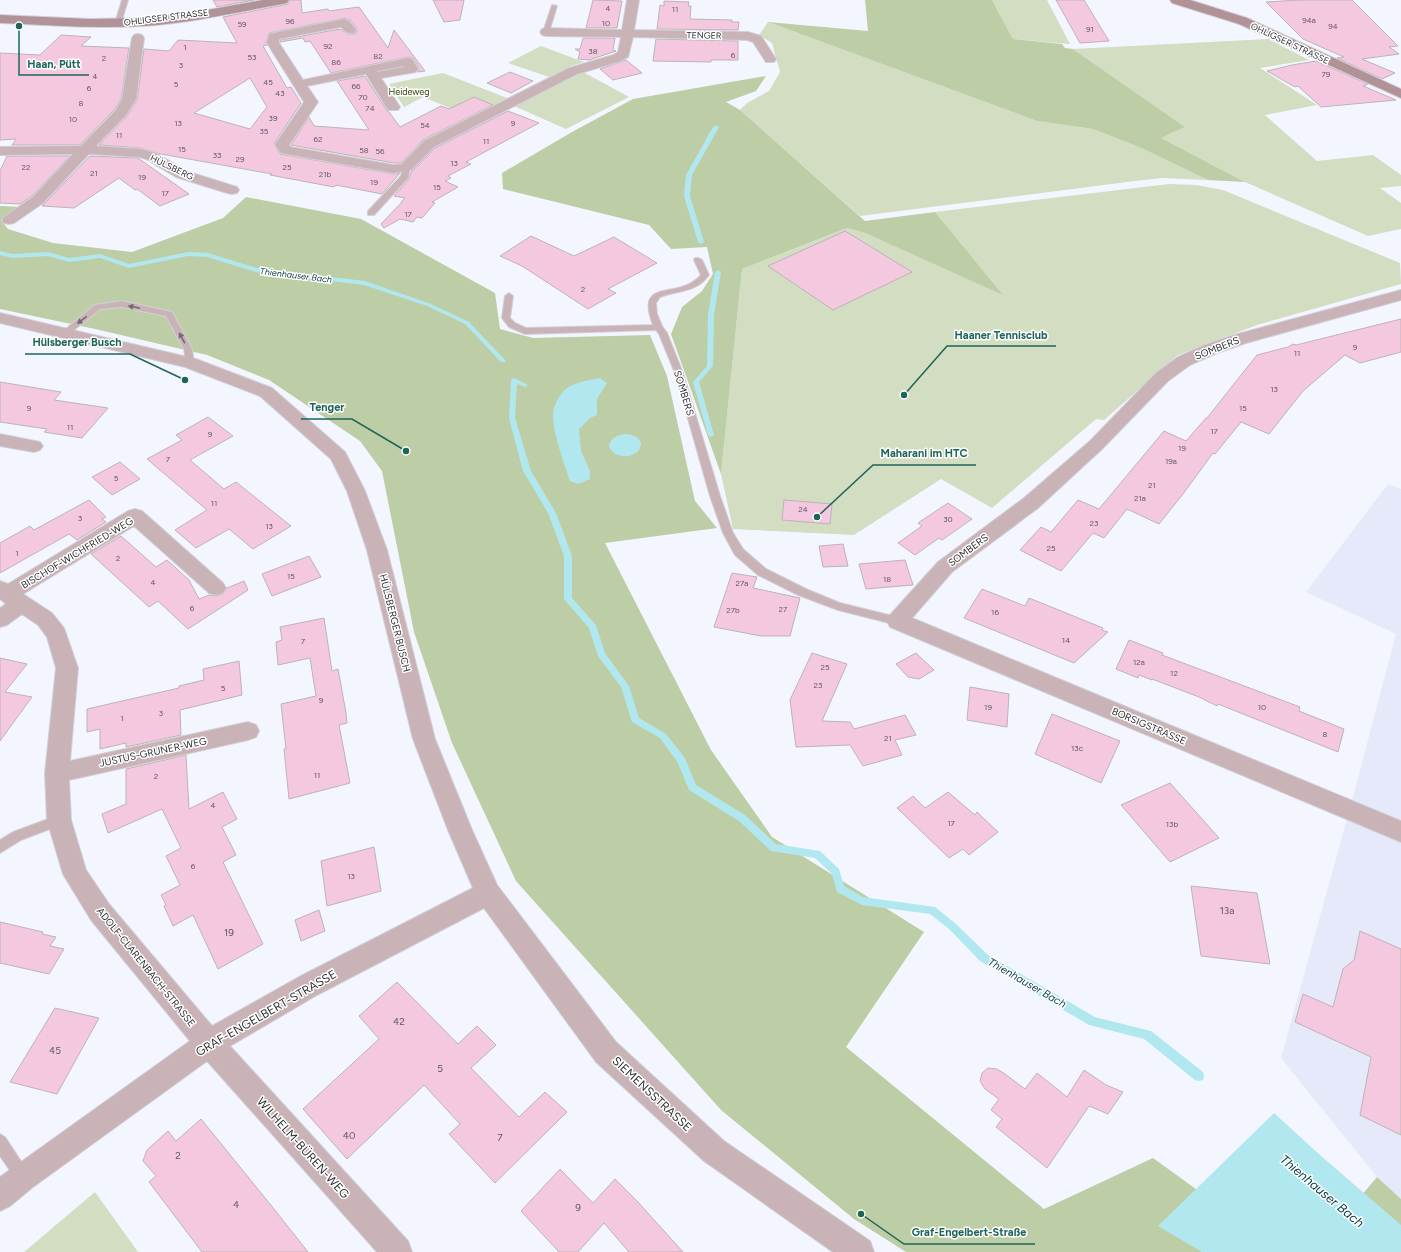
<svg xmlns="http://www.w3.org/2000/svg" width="1401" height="1252" font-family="Figtree,sans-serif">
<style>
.built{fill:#e6e9f9}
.green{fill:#d2ddc1}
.forest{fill:#bdcda5}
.water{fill:#b1e8f0}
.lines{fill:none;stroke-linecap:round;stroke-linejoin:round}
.stream{fill:#b1e8f0;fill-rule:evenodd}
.building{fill:#f4c9e0;stroke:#bcb3b7;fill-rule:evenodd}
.lane-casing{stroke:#d0d2da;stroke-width:2}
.street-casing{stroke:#d0d2da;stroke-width:2}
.secondary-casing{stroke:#d0d2da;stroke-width:2}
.lane{fill:#c9b3b6;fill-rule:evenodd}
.street{fill:#c9b3b6;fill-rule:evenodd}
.secondary{fill:#b19297;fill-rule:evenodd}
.oneway{fill:#746a6d}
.labels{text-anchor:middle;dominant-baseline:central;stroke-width:3;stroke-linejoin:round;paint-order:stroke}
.number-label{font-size:8px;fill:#60565e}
.far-street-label{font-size:9px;fill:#2e2f32;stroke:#fff}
.far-park-label{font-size:9px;fill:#324303;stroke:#fff}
.far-water-label{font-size:9px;font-style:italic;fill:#104248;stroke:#fff}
.street-label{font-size:10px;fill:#2e2f32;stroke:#fff}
.near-number-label{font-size:10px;fill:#60565e}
.water-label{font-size:11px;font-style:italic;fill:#104248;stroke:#fff}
.near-street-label{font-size:12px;fill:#2e2f32;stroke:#fff}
.near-water-label{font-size:13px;font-style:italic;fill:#104248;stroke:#fff}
.leader{fill:none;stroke:#1e6558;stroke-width:1.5}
.callout-dot{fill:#1e6558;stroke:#fff;stroke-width:1.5}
.callout-label{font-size:11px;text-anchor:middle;font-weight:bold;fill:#1e6558;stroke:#fff;stroke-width:3;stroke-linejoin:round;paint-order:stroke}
</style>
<rect width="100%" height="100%" fill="#f4f6ff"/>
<!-- built -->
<path class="built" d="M1388,484L1401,489V1199L1377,1177L1281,1058L1354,793L1396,634L1306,592Z"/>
<!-- green -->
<path class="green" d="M992,0H1047L1070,44L1013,39Z
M768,22L1037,121L1093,129L1139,147L1208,180L1162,178L1135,181L860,216L740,110L747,103L769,91L780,72L772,43L759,35Z
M1268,39L1309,60L1260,68L1317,105L1265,115L1317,161L1373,155L1401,175V186L1380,188L1401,203V229L1368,236L1245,182L1161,138L1185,127L1073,49Z
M541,46L584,62L571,66L549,77L508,63Z
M583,72L629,97L566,129L514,106Z
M443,73L507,98L472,117L423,97L404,107L389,84Z
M1169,184L1196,185L1223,190L1400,263L1401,284L1257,325L1178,355L1104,420L1096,419L992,508L941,479L854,535L733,529L721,474L742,269L847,228L865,233L1002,294L935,212Z
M95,1192L138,1252H24Z"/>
<!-- forest -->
<path class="forest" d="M865,0H992L1013,39L1062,44L1065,48L1073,49L1185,127L1161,138L1245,182L1208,180L1139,147L1093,129L1037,121L768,22L868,31Z
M766,76L756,91L726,102L740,110L865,221L935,212L1003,295L865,233L847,228L742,269L721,474L671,334L682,307L702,291L713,274L707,247L671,249L649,225L503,189L502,173L572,132L633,99Z
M246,197L361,219L495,293L500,329L533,338L650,335L667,376L695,501L717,528L605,543L711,750L772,837L924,932L846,1047L1044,1209L1153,1158L1283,1252H906L854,1219L721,1110L516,881L452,743L414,632L382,471L360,441L269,380L207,355L95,329L0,309V206L22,207L1,220L8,229L53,243L132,252L223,218Z
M1377,1177L1401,1199V1252H1314Z"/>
<!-- water -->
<path class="water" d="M600,378L607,383L597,399V415L590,418L579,429L581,451L590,471V479L578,484L570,481C564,463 553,434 553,415C553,405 560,394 567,388C576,382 589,380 600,378Z
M626,434C633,435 638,436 641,443C642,459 613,461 609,446C611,437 618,435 626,434Z
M1274,1113L1320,1155L1401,1225V1252H1202L1158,1226Z"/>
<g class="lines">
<!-- stream -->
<path class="stream" d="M716,125L719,127L692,175L690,196L704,242L701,244L698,242L684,196L686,175L713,127Z
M0,251L12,254L48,252L69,258L100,254L129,264L188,252L208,253L257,268L365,281L431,304L469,322L506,361L505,362H501L465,324L427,306L364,285L256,272L207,257L188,256L129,268L100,258L69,262L48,256L12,258L0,255Z
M718,270L721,272L714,315L713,366L699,382L714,435L711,437L708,435L693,382L707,366L708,315L715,272Z
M514,378L528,385L525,387L517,384L515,418L531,471L556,513L572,556V598L596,625L605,653L629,686L639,718L666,734L685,758L696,785L745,815L776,844L820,851L839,869L844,886L863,897L935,907L955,923L988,955L1095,1017L1151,1031L1203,1072L1204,1076L1203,1080L1199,1081L1195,1080L1144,1039L1089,1025L980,961L949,929L930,914L862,905L837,892L832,874L815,858L771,851L739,821L689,790L678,763L660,738L632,722L621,687L598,656L589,628L564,599V556L548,513L523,471L509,418L511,380Z"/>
</g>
<!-- building -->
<path class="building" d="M213,0H254L217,7Z
M290,0H301L302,13L328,9L329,11L359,7L388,48L394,30L425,71L418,72L419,68L413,58L408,57L331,73L310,41L305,42L303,38L280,42V40L340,29L348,34H355L357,31L356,27L351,21L345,18L269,33L266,43L267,45L263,46L287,88L291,87L301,103L274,144L280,154L394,174L400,173L382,194L336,185L334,187L270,175L272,174L161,154L140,148L99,145L127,116L137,100L144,49L169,51L178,40L237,43L223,17L288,4ZM250,78L267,107L250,129L194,113Z
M433,0H464L460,20L444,22Z
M593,0L622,1L617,28H586Z
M1056,0H1084L1109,41L1080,43Z
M1299,0H1352L1398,46L1389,47L1399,54L1362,59L1395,73L1382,79L1337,58L1344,57L1303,39L1266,2Z
M664,1L689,2L688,6H691L690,19L732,20V22H739L738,30L657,29L660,5L664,6Z
M61,35L91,37L81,46L129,48L121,99L115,109L80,145H12L16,139L0,140V53L40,55Z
M583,38H615L613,50L616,51L589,60L578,59L580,52L575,49H580Z
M656,39L738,41V60H711V62L653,61Z
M626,60L642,73L613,80L600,69Z
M1316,61L1368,84L1363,86L1396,100L1321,107L1298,86L1295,87L1267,71L1292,65Z
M510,72L533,81L511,93L487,83Z
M365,76L387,111L389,112L400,127L441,106L449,109L474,97L493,105L423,140L401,163H394L291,145L309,117L314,126L369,130L337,81Z
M508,111L539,123L466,162L471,164L448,176L451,178L445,181L458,187L432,202L435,203L422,218L417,217L413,222L400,219L384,228L381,224L402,202H401L405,198L394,196L409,179L411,172L435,148Z
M7,156H70L32,196L20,204L0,203V171Z
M90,156L138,158L189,194L160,206L137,189L135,190L119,178L74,208L42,206Z
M845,231L912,272L833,310L768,266Z
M531,236L574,256L614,237L657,263L608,289L616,293L588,309L522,266L500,256Z
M1401,319V352L1360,363L1345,355L1303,391L1269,434L1241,422L1215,454L1213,453L1183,494L1159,524L1127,509L1104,538L1093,533L1061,571L1020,550L1041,527L1051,532L1078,500L1099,509L1164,431L1186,441L1206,418H1207L1257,355L1288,347L1293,344L1296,345Z
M0,382L61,392L54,400L108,408L82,438L44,432L47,429L0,422Z
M208,417L233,436L190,460L224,489L236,482L291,526L253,549L229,529L196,548L175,530L207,510L147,459L182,440L176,435Z
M120,462L140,479L112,495L92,477Z
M89,500L106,517L102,519L106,522L77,540L69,534L0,573V543L30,526L34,530Z
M784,500L832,504L830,524L782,520Z
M948,503L972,519L942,540L939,538L915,555L898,543L922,526L918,523Z
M121,536L156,567L167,560L189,580L199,599L209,595L216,596L223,594L227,588L244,581L248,590L188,629L158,601L149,607L91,554Z
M843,544L848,566L823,567L819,546Z
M309,556L321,577L272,596L262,574Z
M905,560L913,585L866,589L859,564Z
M732,573L757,577L753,588L800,598L790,636H761L714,627Z
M982,589L1025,606L1029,598L1103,628L1102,630L1108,632L1074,663L964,618Z
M324,618L332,671L338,669L346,713L347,723L339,725L350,783L289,799L284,749H286L281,704L316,696L310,658L278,665L276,642L282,640L280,627Z
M1129,640L1163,653L1162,655L1300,707L1299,711L1344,729L1338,752L1218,704L1217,706L1199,697L1152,679V680L1139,675L1138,678L1116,669Z
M812,653L847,664L822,721L850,722L854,729L905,715L916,735L895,740L902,755L863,766L850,745L796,747L790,700Z
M916,653L934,670L919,679L908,677L896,664Z
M0,658L27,664L5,692L32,697L0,741Z
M239,661L242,695L180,710L181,735L126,747V743L100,749V729L87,732V709L179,688V686L204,680L203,669Z
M970,687L1009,694L1007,727L967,720Z
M1052,714L1120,741L1101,783L1035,754Z
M186,755L189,809L223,792L237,819L222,827L236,855L223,862L263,944L218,969L193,915L173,926L164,906L166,905L161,895L180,885L166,856L181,848L162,809L108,833L102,814L126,804V769Z
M1170,783L1219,838L1170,862L1121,805Z
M948,792L975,815L977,812L998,832L969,855L963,849L949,858L897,808L913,796L925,808Z
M374,847L381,891L327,906L321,861Z
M1191,886L1257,893L1270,964L1201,956Z
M319,910L325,931L301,941L295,920Z
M0,922L43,932L42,934L56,937L50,946L64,949L49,974L0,963Z
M1360,931L1401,949V1135L1360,1115L1371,1057L1295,1022L1303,994L1333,1007L1343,969L1354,960Z
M397,982L458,1044L477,1026L496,1045L471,1068L519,1117L545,1092L567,1112L495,1183L449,1134L460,1124L424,1085L347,1159L303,1109L379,1039L359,1016Z
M55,1008L99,1018L57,1094L10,1082Z
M988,1068L997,1069L1005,1074L1025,1089L1037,1073L1067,1097L1084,1070L1106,1085L1123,1092L1108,1114L1089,1106L1047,1168L996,1127L1002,1119L991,1110L999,1099L985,1089L980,1081L982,1073Z
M201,1119L274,1209L308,1252H202L149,1182L156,1176L143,1161L147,1150L168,1131L176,1141Z
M560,1169L593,1203L615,1179L637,1201L683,1252H629L604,1223L578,1252H559L521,1211Z"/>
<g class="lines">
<!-- lane casing -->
<g class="lane-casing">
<path id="lane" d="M122,0H128L121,23L118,25L115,23Z
M552,5L557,6L549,32L546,34L543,32Z
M403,165H409L410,167L408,178L374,215H368V211L401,176Z
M695,258H698L702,260L709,275C696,293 678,290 660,297L656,303L657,314L662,326L667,333L683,373L720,496L733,533L743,549L766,569L806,589L840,603L901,618L902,621L901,624L897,625L838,610L798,595L758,575L735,555L723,533L710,496L675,373L659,334L656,330L525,334L509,327L502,318L505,296L509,293L513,296L510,318L515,323L526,328L653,325C634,276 679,301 701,275L694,260Z
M122,301L172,312L192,349L194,363L193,365L190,366L186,363L184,349L166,316L122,307L100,309L69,334H63L62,332L95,305Z
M59,815L63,816L65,820L63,824L21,840L0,853V840L13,832Z
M0,1134L5,1137L28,1172L31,1177L28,1182L23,1185L18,1182L0,1156Z"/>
</g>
<!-- street casing -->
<g class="street-casing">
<path id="street" d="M627,0H639L634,30L748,32L761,36L776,59L774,62H766L753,42L747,40L633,37L628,57L621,61L577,74L434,147L411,170L394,173L286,154L281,153L275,145L304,102L267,43L269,34L344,19C350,21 353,25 356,30L354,33C348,34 345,32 341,27L279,39V43L303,80L408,58L412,59L418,69L416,72L381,78L400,107L398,110H388L366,74L307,86L318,102L289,145L291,147L394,165L402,164L424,141L569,68L613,55L618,52L621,37L546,36L542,35L540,32L542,29L546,28L622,30ZM404,67L377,72V71L404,66Z
M138,34L142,35L144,38L136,99L126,115L96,146L140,149L156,153L186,171L237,187L239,190L237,193L232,194L227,193L176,177L146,159L139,157L89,154L43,203L14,223L9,224L4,223L2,220L4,217L33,197L73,154L0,155V147L81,146L116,110L122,99L132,38L134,35Z
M1401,290V300L1246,343L1217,353L1190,365L1168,381L1102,449L1038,508L952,572L912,618L1401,821V842L890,627L887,621L890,615L938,562L1024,498L1090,441L1156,373L1178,357L1205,345L1234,335Z
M0,313L196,359L272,388L345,452L365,491L387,550L435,739L472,830L497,885L616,1042L724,1141L870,1241L874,1252H833L704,1161L596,1062L484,908L317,995L230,1046L408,1241L412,1252H377L207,1061L33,1187L10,1206L0,1211V1177L190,1041L91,920L63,874L47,820L45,773L56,668L47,637L38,625L22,614L7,625L0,627V608L6,604L0,599V581L8,584L128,511L135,509L142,511L223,583L226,588L223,593L216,595L209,593L134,526L23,594L52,613L64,628L78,668L70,761L248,722L256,725L259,731L256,737L248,740L69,780L71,820L86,870L109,904L212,1026L299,977L473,888L448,830L413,739L367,550L347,491L331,459L260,396L185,367L0,323Z
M0,434L40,442L43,446L40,450L34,452L0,446Z"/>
</g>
<!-- secondary casing -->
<g class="secondary-casing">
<path id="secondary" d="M263,0H289L287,3L283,4C237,12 191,23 144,26C96,29 48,25 0,23V15L90,19L144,18L196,12Z
M1170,0H1190L1247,18L1401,89V98L1239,24L1172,3Z"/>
</g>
<!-- lane -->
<use href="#lane" class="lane"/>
<!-- street -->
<use href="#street" class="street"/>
<!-- secondary -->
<use href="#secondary" class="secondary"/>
</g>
<!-- one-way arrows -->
<defs><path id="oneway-solid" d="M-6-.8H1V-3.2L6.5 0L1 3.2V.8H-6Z"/></defs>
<g class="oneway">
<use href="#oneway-solid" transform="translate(134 307) rotate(-168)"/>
<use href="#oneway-solid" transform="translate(82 320) rotate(142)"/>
<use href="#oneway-solid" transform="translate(182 338) rotate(-119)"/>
</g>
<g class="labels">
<!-- number labels -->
<g class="number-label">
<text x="608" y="8">4</text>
<text x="675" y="9">11</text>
<text x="1309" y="20">94a</text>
<text x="290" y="21">96</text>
<text x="606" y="23">10</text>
<text x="242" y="24">59</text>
<text x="1333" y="26">94</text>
<text x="1090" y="29">91</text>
<text x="328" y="46">92</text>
<text x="185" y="47">1</text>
<text x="593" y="51">38</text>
<text x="733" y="55">6</text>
<text x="378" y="56">82</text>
<text x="252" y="57">53</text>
<text x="104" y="58">2</text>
<text x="336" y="62">86</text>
<text x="181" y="65">3</text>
<text x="1326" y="74">79</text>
<text x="95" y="76">4</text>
<text x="268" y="82">45</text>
<text x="176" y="84">5</text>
<text x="356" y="86">66</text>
<text x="89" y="88">6</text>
<text x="280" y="93">43</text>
<text x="363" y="97">70</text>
<text x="81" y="103">8</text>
<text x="370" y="108">74</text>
<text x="273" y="118">39</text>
<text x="73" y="119">10</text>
<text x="178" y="123">13</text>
<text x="513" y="123">9</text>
<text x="425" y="125">54</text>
<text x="264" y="131">35</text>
<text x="119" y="135">11</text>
<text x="318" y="139">62</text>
<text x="486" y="141">11</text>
<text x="182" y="149">15</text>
<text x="364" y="150">58</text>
<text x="380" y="151">56</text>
<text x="217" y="155">33</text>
<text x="240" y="159">29</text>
<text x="454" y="163">13</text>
<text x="26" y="167">22</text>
<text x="287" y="167">25</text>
<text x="94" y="173">21</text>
<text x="325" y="174">21b</text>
<text x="142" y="177">19</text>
<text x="374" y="182">19</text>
<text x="437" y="187">15</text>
<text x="165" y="193">17</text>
<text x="408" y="214">17</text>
<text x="583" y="289">2</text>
<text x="1355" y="347">9</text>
<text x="1297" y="353">11</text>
<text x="1274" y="389">13</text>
<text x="29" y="408">9</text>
<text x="1243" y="408">15</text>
<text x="70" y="427">11</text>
<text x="1214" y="431">17</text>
<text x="210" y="434">9</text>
<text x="1182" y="448">19</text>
<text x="168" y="459">7</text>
<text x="1171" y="461">19a</text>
<text x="116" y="478">5</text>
<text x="1152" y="485">21</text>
<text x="1140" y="498">21a</text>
<text x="214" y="503">11</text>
<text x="803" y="509">24</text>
<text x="80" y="518">3</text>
<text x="948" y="519">30</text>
<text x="1094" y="523">23</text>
<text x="269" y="526">13</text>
<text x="1051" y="548">25</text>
<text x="17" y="553">1</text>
<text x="118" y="558">2</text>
<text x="291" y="576">15</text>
<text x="887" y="579">18</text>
<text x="153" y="582">4</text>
<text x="742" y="583">27a</text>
<text x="192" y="608">6</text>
<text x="783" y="609">27</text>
<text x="733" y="610">27b</text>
<text x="995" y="612">16</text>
<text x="1066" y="640">14</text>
<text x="303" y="641">7</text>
<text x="1139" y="662">12a</text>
<text x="825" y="667">25</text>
<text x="1174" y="673">12</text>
<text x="818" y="685">23</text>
<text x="223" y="688">5</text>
<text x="321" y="700">9</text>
<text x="988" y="707">19</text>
<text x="1262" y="707">10</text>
<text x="161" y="713">3</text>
<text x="122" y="718">1</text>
<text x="1325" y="734">8</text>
<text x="888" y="738">21</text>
<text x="1077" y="748">13c</text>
<text x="317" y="775">11</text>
<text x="156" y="776">2</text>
<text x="213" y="805">4</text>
<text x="951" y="823">17</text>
<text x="1172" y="824">13b</text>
<text x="193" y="866">6</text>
<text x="351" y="876">13</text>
</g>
<!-- far-street labels -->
<g class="far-street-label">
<text transform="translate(166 17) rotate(-7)">OHLIGSER STRASSE</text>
<text transform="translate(704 35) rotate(1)">TENGER</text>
<text transform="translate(1290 43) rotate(25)">OHLIGSER STRASSE</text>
<text transform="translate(172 167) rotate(26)">HÜLSBERG</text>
</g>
<!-- far-park labels -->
<g class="far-park-label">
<text x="409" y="91">Heideweg</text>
</g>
<!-- far-water labels -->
<g class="far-water-label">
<text transform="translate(296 275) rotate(7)">Thienhauser Bach</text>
</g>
<!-- street labels -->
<g class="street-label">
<text transform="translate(1217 348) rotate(-21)">SOMBERS</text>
<text transform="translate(684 393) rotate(73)">SOMBERS</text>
<text transform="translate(968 550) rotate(-37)">SOMBERS</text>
<text transform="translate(77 553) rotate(-31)">BISCHOF-WICHFRIED-WEG</text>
<text transform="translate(395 623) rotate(76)">HÜLSBERGER BUSCH</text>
<text transform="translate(1149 726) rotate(23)">BORSIGSTRASSE</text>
<text transform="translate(153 752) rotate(-12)">JUSTUS-GRUNER-WEG</text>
<text transform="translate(146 967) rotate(51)">ADOLF-CLARENBACH-STRASSE</text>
</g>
<!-- near-number labels -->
<g class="near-number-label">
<text x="1227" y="910">13a</text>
<text x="229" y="932">19</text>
<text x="399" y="1021">42</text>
<text x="55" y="1050">45</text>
<text x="440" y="1068">5</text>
<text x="349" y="1135">40</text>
<text x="500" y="1137">7</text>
<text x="178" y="1155">2</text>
<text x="236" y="1204">4</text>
<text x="578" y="1207">9</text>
</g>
<!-- water labels -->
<g class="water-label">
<text transform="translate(1027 983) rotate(30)">Thienhauser Bach</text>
</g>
<!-- near-street labels -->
<g class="near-street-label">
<text transform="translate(266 1013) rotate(-30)">GRAF-ENGELBERT-STRASSE</text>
<text transform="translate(652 1094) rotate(43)">SIEMENSSTRASSE</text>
<text transform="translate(303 1148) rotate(48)">WILHELM-BÜREN-WEG</text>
</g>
<!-- near-water labels -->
<g class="near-water-label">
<text transform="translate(1322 1191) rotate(40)">Thienhauser Bach</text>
</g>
</g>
<!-- callouts -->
<path class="leader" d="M19 26L19 75H89M904 395L947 346H1056M185 380L130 354H25M406 451L352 419H301M817 517L873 465H976M861 1214L904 1244H1035"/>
<g class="callout-dot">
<circle cx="19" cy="26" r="4"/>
<circle cx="904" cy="395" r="4"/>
<circle cx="185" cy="380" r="4"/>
<circle cx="406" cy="451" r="4"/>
<circle cx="817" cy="517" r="4"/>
<circle cx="861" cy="1214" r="4"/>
</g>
<g class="callout-label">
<text x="54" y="68">Haan, Pütt</text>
<text x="1001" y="339">Haaner Tennisclub</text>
<text x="77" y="346">Hülsberger Busch</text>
<text x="327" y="411">Tenger</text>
<text x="924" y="457">Maharani im HTC</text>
<text x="969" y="1236">Graf-Engelbert-Straße</text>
</g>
</svg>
